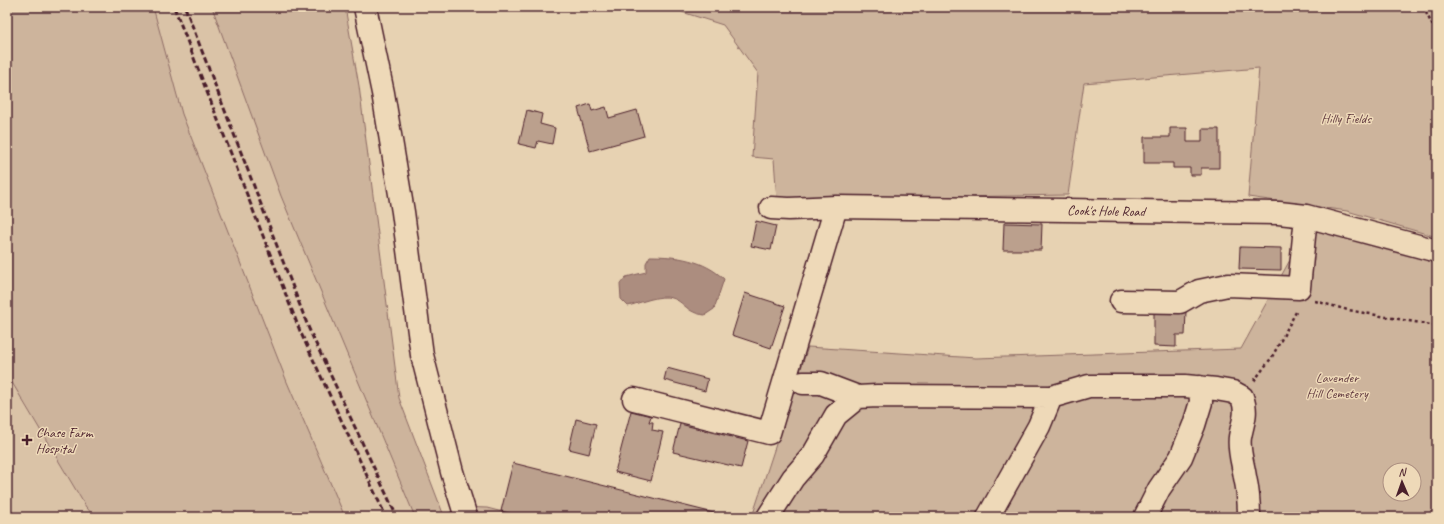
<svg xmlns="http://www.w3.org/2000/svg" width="1444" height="524" font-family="Caveat,sans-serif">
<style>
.built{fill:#dac3a7}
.green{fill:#cdb49c;stroke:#8c6a64;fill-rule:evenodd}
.water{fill:#ac8d7f;stroke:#85615d}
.building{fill:#bba08d;stroke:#4a1f2b}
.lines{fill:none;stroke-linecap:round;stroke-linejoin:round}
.minor-casing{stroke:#4a1f2b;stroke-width:25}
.path{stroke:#4a1f2b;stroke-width:2.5;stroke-dasharray:3 3;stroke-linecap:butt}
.minor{stroke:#eed9b8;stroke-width:22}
.rail{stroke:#4a1f2b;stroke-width:3;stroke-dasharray:6 3;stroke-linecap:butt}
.poi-dot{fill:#4a1f2b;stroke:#eed9b8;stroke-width:1.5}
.labels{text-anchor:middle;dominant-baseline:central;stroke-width:3;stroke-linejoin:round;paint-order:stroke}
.park-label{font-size:14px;fill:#643d42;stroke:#eed9b8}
.street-label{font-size:14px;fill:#4a1f2b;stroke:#eed9b8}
.poi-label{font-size:14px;fill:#4a1f2b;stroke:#eed9b8;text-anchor:start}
</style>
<rect width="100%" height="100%" fill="#e7d2b2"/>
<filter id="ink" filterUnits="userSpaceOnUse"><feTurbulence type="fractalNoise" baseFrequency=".025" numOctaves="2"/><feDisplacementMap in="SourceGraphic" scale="8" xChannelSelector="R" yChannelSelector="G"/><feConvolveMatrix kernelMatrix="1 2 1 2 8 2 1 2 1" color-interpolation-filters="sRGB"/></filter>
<g filter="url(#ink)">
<!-- built -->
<path class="built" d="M153,7H212L281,196L415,517H345L287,382L182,114Z
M7,374L86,507L95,517H7Z"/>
<!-- green -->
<path class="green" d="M7,7H153L182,114L287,382L345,517H95L86,507L7,374Z
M212,7H345L359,86L399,398L444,516L459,507L487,508L522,517H415L281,196Z
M676,7H1437V237L1347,211L1248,197L1259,68L1084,83L1068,195L777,200L774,159L752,157L758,73L723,25L682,12Z
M1307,229L1437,255V517H752L808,347L976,358L1241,349ZM1390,470H1414V494H1390Z"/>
<!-- water -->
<path class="water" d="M650,256C677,256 704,260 724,279L714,309L705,315C686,313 685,302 672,298C660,294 640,303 628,306L621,299L620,284L626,277L646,272V263Z"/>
<!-- building -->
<path class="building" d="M590,104L592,111L606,107L609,118L637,110L644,136L590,151L578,108Z
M527,110L542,114L540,124L555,128L552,144L538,141L536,148L519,144Z
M1170,128H1187V142H1202V129H1219V168H1201V175H1190V168H1173V163H1144V137H1170Z
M756,221L776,226L771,250L751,246Z
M1004,223L1042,224L1041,250H1003Z
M1240,247L1281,248V270L1239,269Z
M745,293L785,306L771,348L732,335Z
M1154,311H1186L1185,335H1176V347L1154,346Z
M667,368L708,379L705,391L664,380Z
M631,411L651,416L649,422H653L652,430L663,432L651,481L615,472Z
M576,419L596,424L589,454L569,449Z
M680,424L748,441L741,468L673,452Z
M513,463L730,517H524L501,511Z"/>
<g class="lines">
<!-- minor casing -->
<g class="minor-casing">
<path id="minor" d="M365,7L383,93L403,212L422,355L452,472L466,517
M771,208L789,209L836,207L1279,213L1306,216L1437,251
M1121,301L1180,302L1199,291L1228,285L1299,288L1306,216
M858,397L877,396L1051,397L1089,386H1185L1216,389L1233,392L1242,397C1248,414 1243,420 1240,437C1238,450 1243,463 1245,477C1248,490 1249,503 1249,517
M634,399L769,433L836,207
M768,517L793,478L813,455L836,415L858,397L821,383H803
M988,517L1039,426L1051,397
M1145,517L1159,489L1181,457L1194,425L1201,402L1200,387"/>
</g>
<!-- path -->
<path class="path" d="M1423,7L1437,34
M1315,301L1348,310L1437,326
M1254,381L1272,357L1297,310"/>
<!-- minor -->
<use href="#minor" class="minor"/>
<!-- rail -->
<path class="rail" d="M174,7L300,331L386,517
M185,7L309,329L397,517"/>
</g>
</g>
<!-- markers -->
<path class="poi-dot" d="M25 434h4v4h4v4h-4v4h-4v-4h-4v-4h4z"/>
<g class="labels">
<!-- park labels -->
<g class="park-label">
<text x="1346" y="118">Hilly Fields</text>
<text x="1337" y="377">Lavender<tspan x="1337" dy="16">Hill Cemetery</tspan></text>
</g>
<!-- street labels -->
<g class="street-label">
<text transform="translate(1106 211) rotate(1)">Cook's Hole Road</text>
</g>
<!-- poi labels -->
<g class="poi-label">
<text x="36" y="432">Chase Farm<tspan x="36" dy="16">Hospital</tspan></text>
</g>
</g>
<!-- margin -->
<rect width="1444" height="524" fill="none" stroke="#eed9b8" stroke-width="24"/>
<rect x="12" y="12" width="1420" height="500" fill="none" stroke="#4a1f2b" stroke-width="1.5" filter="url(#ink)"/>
<!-- north arrow -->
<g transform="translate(1402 482) rotate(358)"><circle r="19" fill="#eed9b8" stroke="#ac8f80"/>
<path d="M0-3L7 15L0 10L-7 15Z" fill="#4a1f2b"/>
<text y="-6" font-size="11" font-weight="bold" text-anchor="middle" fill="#4a1f2b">N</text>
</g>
</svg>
